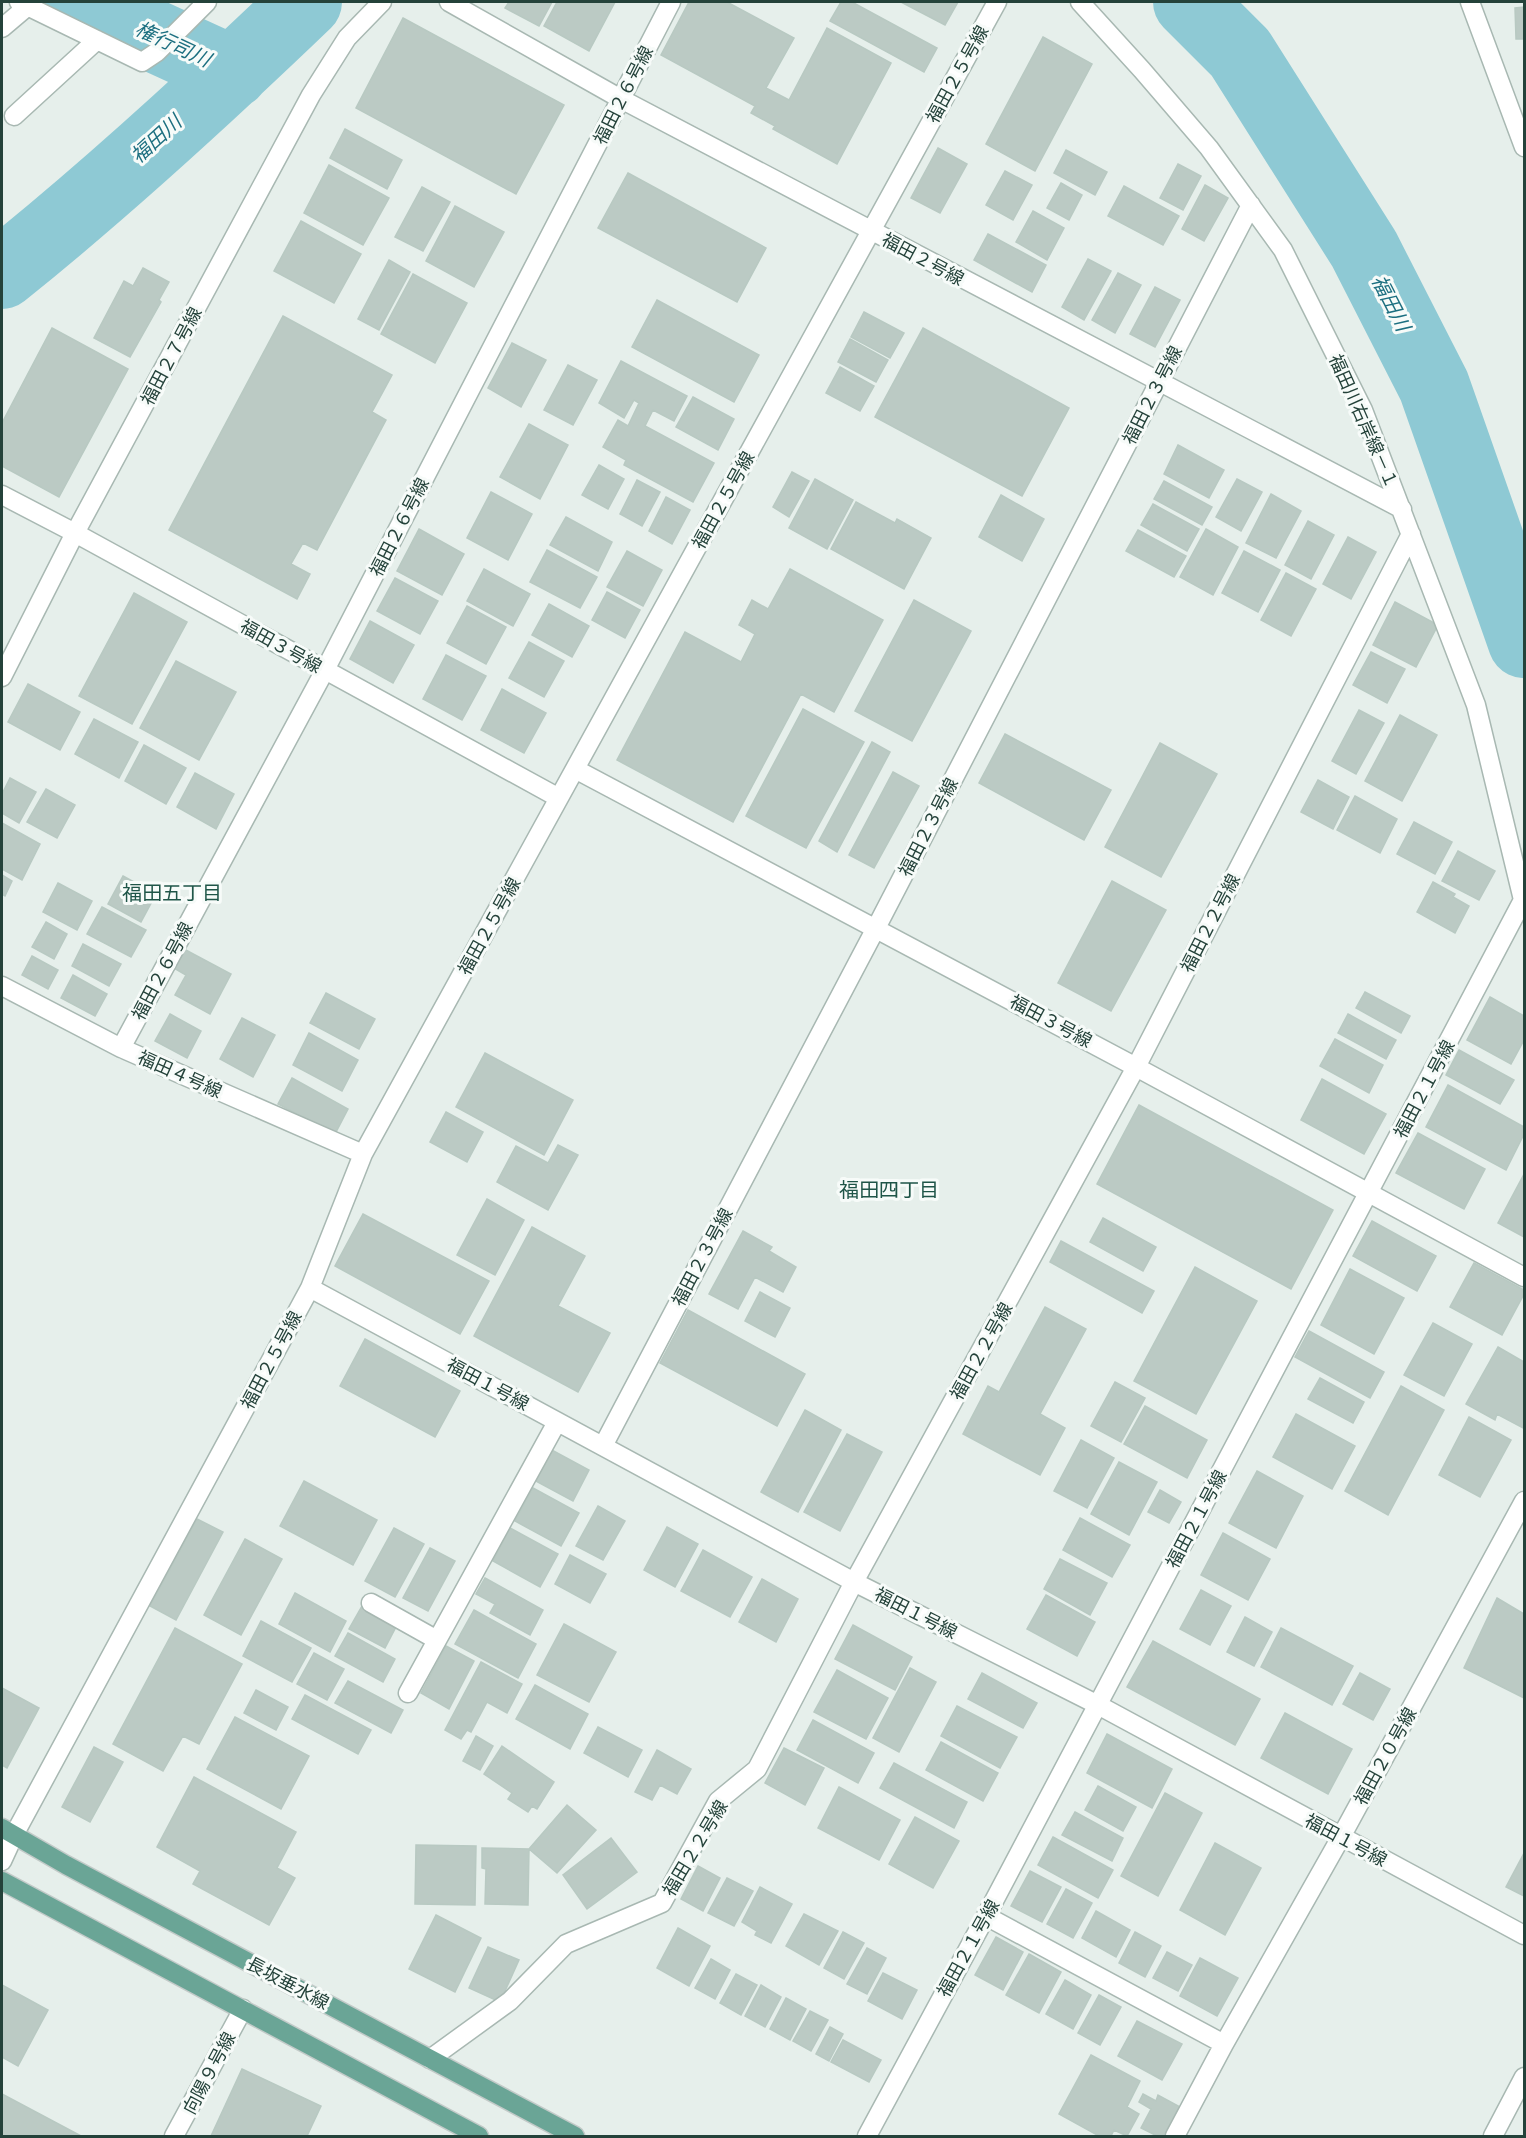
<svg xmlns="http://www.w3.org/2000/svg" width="1526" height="2138" font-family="Inter,'Noto Sans JP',sans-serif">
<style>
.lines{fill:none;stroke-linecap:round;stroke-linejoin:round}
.river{stroke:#8ec9d4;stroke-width:72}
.building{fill:#bbcac4;stroke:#b8c9c2;stroke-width:1.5}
.minor-casing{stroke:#a8b8b2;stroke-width:21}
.major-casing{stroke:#c2cac8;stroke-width:21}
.minor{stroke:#fff;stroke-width:18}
.major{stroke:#6aa596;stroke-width:18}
.labels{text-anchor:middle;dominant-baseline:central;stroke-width:6;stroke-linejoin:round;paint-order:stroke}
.street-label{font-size:18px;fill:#24423a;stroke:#f7fbf9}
.water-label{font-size:20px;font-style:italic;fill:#1c6f80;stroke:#f7fbf9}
.neighbourhood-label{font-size:20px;fill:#1f5548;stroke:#f7fbf9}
</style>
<rect width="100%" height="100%" fill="#e6efeb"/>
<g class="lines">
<!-- river -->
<path class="river" d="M80,2L233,72
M1189,2L1240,53L1364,249L1434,386L1524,642
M2,273C108,188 208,96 306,2"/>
</g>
<!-- building -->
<path class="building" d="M509,2H552L539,26L505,8Z
M557,2H615L589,51L544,26Z
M689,2H727L794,38L766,88L789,100L827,28L891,63L837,164L773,129L775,126L751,113L755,106L661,55Z
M841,2H852L937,48L924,72L830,21Z
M901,2H958L945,25Z
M1524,7V39H1516L1515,8Z
M403,18L564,105L516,194L356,108Z
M1043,37L1092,64L1035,171L986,144Z
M345,129L402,160L387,189L330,158Z
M938,148L967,164L940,213L911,198Z
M1066,150L1107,172L1095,195L1054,173Z
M1178,164L1201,176L1183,210L1160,198Z
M329,165L389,198L363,245L304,213Z
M1005,171L1032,185L1013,220L986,205Z
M628,173L766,248L737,302L598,228Z
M1061,183L1082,195L1069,220L1047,208Z
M1205,185L1228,198L1204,241L1182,229Z
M1124,186L1179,216L1163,245L1108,216Z
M422,187L450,202L423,251L395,237Z
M455,206L504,232L474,287L426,261Z
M1033,211L1064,228L1047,260L1016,242Z
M301,221L361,254L334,303L274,271Z
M988,234L1046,265L1032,292L974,260Z
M1088,259L1111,271L1084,320L1062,307Z
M389,260L410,272L379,330L358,319Z
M143,268L169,282L159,300L161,302L130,357L94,338L124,281L133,286Z
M1118,273L1141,285L1115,333L1092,320Z
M413,274L467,303L435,363L381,334Z
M1155,287L1180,300L1155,347L1130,334Z
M657,300L759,355L734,402L632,347Z
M864,312L904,333L890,358L851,337Z
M283,316L392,375L372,412L386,420L317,550L303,543L291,564L310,574L297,599L169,530Z
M52,328L128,369L59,497L2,466V423Z
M923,328L1069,408L1022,496L875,417Z
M850,339L888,360L876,382L838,362Z
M512,343L546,360L521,407L488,388Z
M621,361L687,396L674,421L653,410L645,426L714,463L693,502L624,465L626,460L603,447L618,420L628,426L639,403L634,400L624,418L599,403Z
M568,365L597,380L573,425L544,410Z
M840,367L874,386L860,411L826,393Z
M693,397L734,419L718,450L676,427Z
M529,424L568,445L540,499L500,477Z
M1178,445L1224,470L1209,498L1164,474Z
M599,465L624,479L608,509L582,495Z
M792,472L809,481L789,517L773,507Z
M815,479L853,500L827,549L789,528Z
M1237,479L1262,492L1241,531L1216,517Z
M637,480L660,492L642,526L620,514Z
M1164,481L1212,507L1202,525L1154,499Z
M491,492L532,514L508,560L467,538Z
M1271,494L1301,511L1276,558L1246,543Z
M1001,495L1044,519L1022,561L979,537Z
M666,497L690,510L672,544L649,531Z
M856,502L895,523L897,519L931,538L904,589L831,549Z
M1153,504L1199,529L1187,551L1141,525Z
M566,517L612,542L598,571L550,545Z
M1308,521L1334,535L1311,579L1285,565Z
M419,529L464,554L442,595L397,571Z
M1206,529L1238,547L1213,595L1180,577Z
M1138,530L1186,556L1174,577L1126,551Z
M1348,537L1376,552L1351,599L1323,584Z
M547,550L597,577L580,608L530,582Z
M627,551L662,570L643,606L607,587Z
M1244,551L1280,570L1258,612L1222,593Z
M484,569L530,594L513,626L467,601Z
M790,569L883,620L834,712L801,694L733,822L617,760L685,632L741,662L755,634L739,625L752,600L768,609Z
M1286,573L1316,589L1291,636L1261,620Z
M395,578L438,601L420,634L377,611Z
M607,592L640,610L625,638L592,620Z
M134,593L187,622L132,724L79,696Z
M914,600L971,631L912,741L855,711Z
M1395,602L1438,625L1416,667L1373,645Z
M549,604L589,626L572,657L532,635Z
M467,606L506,627L486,664L447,643Z
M370,621L414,645L393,683L350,659Z
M529,642L564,661L544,697L509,678Z
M1371,652L1405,669L1387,703L1353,685Z
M446,655L486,676L462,720L423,699Z
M176,661L236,692L199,760L140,728Z
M28,684L80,712L60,750L8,722Z
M502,689L546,713L524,753L481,730Z
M803,709L864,742L806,848L746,816Z
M1359,710L1384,723L1356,774L1332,761Z
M1400,715L1437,735L1402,801L1365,781Z
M94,719L138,742L119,778L75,754Z
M1005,734L1111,790L1084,840L979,783Z
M872,742L890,752L837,852L819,841Z
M1160,743L1217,774L1161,877L1105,847Z
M144,745L186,768L166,804L125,781Z
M893,772L919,786L874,868L849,855Z
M195,773L234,794L216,829L177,807Z
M10,778L36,792L19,823L2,813V794Z
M1318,780L1349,797L1333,829L1301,812Z
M46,789L75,805L57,838L27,822Z
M1355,796L1397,819L1380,853L1337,830Z
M1414,822L1452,842L1435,874L1397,854Z
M2,823L40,844L22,880L2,869Z
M1458,851L1495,871L1479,900L1442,881Z
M2,875L12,881L5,896L2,894Z
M123,876L156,894L141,922L108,904Z
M1112,881L1166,910L1111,1011L1058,983Z
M1433,882L1455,894L1453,897L1469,906L1455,933L1417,912Z
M58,883L92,901L77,930L43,912Z
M102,907L146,930L131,957L87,934Z
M46,922L67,934L54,959L32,947Z
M83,944L121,964L109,986L72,966Z
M182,948L231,974L210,1014L175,995L186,975L172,967Z
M32,956L58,970L48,989L22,975Z
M73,975L107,994L95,1016L61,998Z
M1365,992L1410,1016L1401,1033L1356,1008Z
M326,993L375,1019L359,1049L310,1023Z
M1490,997L1524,1016V1040L1511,1064L1467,1040Z
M170,1014L201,1031L187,1058L155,1041Z
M1348,1014L1396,1040L1386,1059L1338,1033Z
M242,1018L275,1035L253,1077L220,1059Z
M309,1033L358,1060L342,1091L293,1065Z
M1335,1039L1383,1065L1369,1093L1320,1066Z
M1459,1050L1514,1080L1500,1104L1446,1075Z
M485,1053L573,1100L544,1155L456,1107Z
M292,1078L348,1109L335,1134L278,1104Z
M1322,1079L1386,1114L1364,1154L1301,1120Z
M1448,1085L1524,1127V1134L1506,1170L1426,1127Z
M1139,1105L1333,1210L1291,1289L1097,1184Z
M446,1112L483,1132L467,1162L430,1142Z
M1418,1133L1485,1169L1464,1209L1396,1173Z
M558,1145L578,1155L548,1210L497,1182L516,1146L548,1163Z
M1524,1174V1237L1498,1223Z
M487,1199L524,1220L495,1275L457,1255Z
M363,1214L489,1281L460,1334L335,1266Z
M1103,1218L1156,1247L1143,1271L1090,1242Z
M1372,1221L1436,1256L1417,1291L1353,1256Z
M532,1227L585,1256L558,1306L610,1333L578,1392L474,1336Z
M743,1231L772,1247L769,1251L796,1267L783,1292L755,1277L738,1309L709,1294Z
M1061,1241L1154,1291L1142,1313L1050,1262Z
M1474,1263L1524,1290V1294L1502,1335L1450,1307Z
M1195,1267L1257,1301L1196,1414L1134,1381Z
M1350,1269L1404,1298L1374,1354L1321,1325Z
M760,1292L790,1308L775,1337L745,1321Z
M1045,1307L1086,1329L1040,1414L1065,1428L1040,1475L963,1434L988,1386L999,1392Z
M688,1310L805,1374L777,1426L660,1363Z
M1433,1323L1472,1344L1444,1396L1404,1375Z
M1309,1331L1384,1372L1370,1398L1295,1357Z
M365,1339L460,1391L435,1437L340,1386Z
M1498,1347L1524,1362V1424L1523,1428L1497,1414L1495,1420L1466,1404Z
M1320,1378L1364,1402L1353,1423L1308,1399Z
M1115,1382L1145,1398L1121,1442L1091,1426Z
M1401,1386L1444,1410L1388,1515L1345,1491Z
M1145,1406L1207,1440L1187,1478L1124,1444Z
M805,1410L841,1430L798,1512L761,1492Z
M1296,1414L1355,1446L1332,1489L1273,1457Z
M1469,1417L1511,1440L1480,1497L1439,1475Z
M847,1434L882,1452L840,1531L804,1512Z
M1081,1440L1114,1458L1087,1508L1054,1491Z
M548,1448L589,1470L573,1501L532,1479Z
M1119,1462L1157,1482L1129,1535L1091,1514Z
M1257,1471L1303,1496L1276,1548L1229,1523Z
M304,1481L377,1520L353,1565L280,1526Z
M533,1488L579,1513L561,1546L515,1521Z
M1160,1490L1181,1502L1169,1523L1148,1512Z
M598,1506L625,1521L603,1560L576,1546Z
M1080,1518L1130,1545L1112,1577L1063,1550Z
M197,1519L223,1532L176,1620L150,1606Z
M667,1527L698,1544L675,1587L644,1570Z
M394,1528L424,1544L395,1597L365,1581Z
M510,1528L558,1554L540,1587L493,1561Z
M1223,1533L1270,1559L1248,1600L1201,1575Z
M245,1539L282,1559L241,1635L204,1615Z
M430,1548L455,1561L428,1611L403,1598Z
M703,1550L752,1577L730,1617L681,1591Z
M570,1555L606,1574L590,1603L555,1584Z
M1060,1559L1107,1583L1090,1615L1044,1589Z
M485,1578L543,1610L530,1635L490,1613L495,1604L476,1594Z
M762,1579L798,1599L776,1642L739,1622Z
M1201,1590L1231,1606L1210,1645L1180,1629Z
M295,1593L346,1621L330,1652L279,1624Z
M1046,1595L1095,1622L1077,1656L1027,1629Z
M1497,1598L1524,1614V1698L1464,1668Z
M362,1606L397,1625L385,1648L349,1629Z
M474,1610L536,1644L518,1678L455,1644Z
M1245,1617L1272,1632L1254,1666L1227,1652Z
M261,1621L311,1648L292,1682L243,1656Z
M564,1624L616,1652L589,1702L537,1675Z
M853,1625L912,1657L895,1690L835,1659Z
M175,1628L242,1664L199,1744L183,1736L163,1771L113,1744Z
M1281,1628L1353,1666L1332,1705L1261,1667Z
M348,1633L395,1659L383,1682L335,1656Z
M1153,1641L1260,1699L1235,1745L1127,1687Z
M446,1646L474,1661L449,1709L421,1693Z
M314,1653L344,1669L327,1700L297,1684Z
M481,1662L522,1684L507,1713L487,1702L471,1732L467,1730L461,1739L445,1730Z
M910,1668L936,1682L899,1752L873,1738Z
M837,1670L888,1698L866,1739L814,1712Z
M982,1673L1037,1703L1023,1728L968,1699Z
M1360,1673L1390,1689L1373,1720L1343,1704Z
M348,1681L403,1710L391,1733L335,1703Z
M535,1685L588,1714L570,1749L516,1719Z
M2,1688L39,1708L7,1768L2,1765Z
M256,1690L288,1707L276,1730L244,1713Z
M305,1695L371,1730L358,1754L292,1719Z
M957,1706L1017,1737L1000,1768L941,1736Z
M1285,1713L1352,1749L1328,1794L1261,1758Z
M235,1717L309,1756L281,1809L207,1769Z
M813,1720L874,1753L858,1783L797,1750Z
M598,1727L642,1750L628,1777L584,1753Z
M1107,1734L1172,1769L1152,1808L1087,1773Z
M476,1736L493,1746L480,1770L463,1761Z
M941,1742L998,1773L983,1801L926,1770Z
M502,1746L554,1782L537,1809L532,1806L528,1812L508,1799L512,1793L484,1774Z
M94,1747L123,1762L90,1822L62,1807Z
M784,1748L824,1768L805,1805L765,1783Z
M657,1750L691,1769L677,1794L660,1785L652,1800L635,1792Z
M894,1763L967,1802L954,1828L880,1788Z
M194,1777L296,1832L277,1868L295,1878L269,1925L193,1884L200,1871L157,1847Z
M1098,1786L1136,1807L1123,1831L1085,1810Z
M839,1787L900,1820L879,1860L818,1828Z
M1165,1793L1202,1813L1158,1896L1121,1876Z
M567,1805L596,1830L557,1873L529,1849Z
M1075,1812L1123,1838L1112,1861L1062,1835Z
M915,1817L959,1841L933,1888L889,1864Z
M1053,1837L1113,1870L1098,1898L1038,1865Z
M611,1838L637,1872L587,1909L563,1875Z
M1215,1843L1261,1868L1225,1935L1180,1910Z
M416,1845L476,1846L475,1905L415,1904Z
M482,1848L529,1849L528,1905L485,1904L486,1869L482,1868Z
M1524,1853V1896L1506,1887Z
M698,1866L720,1878L703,1911L681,1899Z
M1030,1871L1061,1887L1042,1922L1011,1906Z
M727,1878L753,1891L734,1926L708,1913Z
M760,1887L792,1904L771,1943L755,1935L757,1931L742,1922Z
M1066,1889L1092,1903L1073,1938L1047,1924Z
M1096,1911L1130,1930L1116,1957L1082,1938Z
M804,1914L838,1931L819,1965L786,1946Z
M436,1915L481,1938L455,1992L409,1969Z
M678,1928L710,1946L689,1986L657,1968Z
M843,1932L864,1943L844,1979L824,1968Z
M1135,1932L1161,1946L1145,1977L1119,1963Z
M996,1937L1023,1952L1003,1990L975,1975Z
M488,1947L519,1960L500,2002L469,1988Z
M867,1948L886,1958L867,1994L847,1984Z
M1167,1952L1192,1965L1178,1991L1153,1978Z
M1029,1954L1061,1972L1039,2013L1006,1995Z
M1200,1958L1238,1978L1217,2016L1180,1996Z
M711,1959L730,1970L715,1999L695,1988Z
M883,1973L917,1990L902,2019L868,2001Z
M736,1974L757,1985L741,2015L720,2003Z
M1065,1980L1091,1995L1073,2029L1046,2014Z
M2,1985L48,2010L18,2066L2,2057Z
M761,1985L781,1997L765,2027L745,2016Z
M1099,1995L1121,2007L1100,2045L1078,2033Z
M786,1998L806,2009L790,2040L770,2029Z
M810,2011L828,2020L811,2051L793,2041Z
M1137,2021L1182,2044L1162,2080L1118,2056Z
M830,2027L843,2034L829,2061L816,2054Z
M843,2040L881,2060L869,2082L831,2062Z
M1091,2055L1140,2081L1127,2107L1139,2114L1127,2136L1114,2130L1111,2136H1099L1059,2114Z
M242,2069L321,2106L307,2136H211Z
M2,2094L81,2136H2Z
M1143,2094L1156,2101L1158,2095L1182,2108L1168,2136H1157L1141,2128L1151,2109L1139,2102Z"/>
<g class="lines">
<!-- minor casing -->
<g class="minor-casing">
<path id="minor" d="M19,2L142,62L157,52L207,2
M449,2L621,99L1402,509
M1080,2L1142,70L1209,148L1283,250L1363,410L1476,705L1524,904
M1470,2L1524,147
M2,28L28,6
M14,116L97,40
M2,495L75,533L559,798
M2,677L75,533L311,95L347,38L382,2
M575,769L1136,1067L1524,1277
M2,986L121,1048L363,1154
M121,1048L325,670L671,2
M310,1288L854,1582L1098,1705L1524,1935
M603,1446L876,928L1251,205
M371,1603L437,1640
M408,1693L557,1422
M2,1861L14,1835L310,1288L363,1154L997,2
M986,1916L1224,2044
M430,2059L510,2001L566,1944L662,1903L718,1801L757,1769L854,1582L1136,1067L1411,534
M174,2136L243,2009
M867,2136L986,1916L1523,900
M1175,2136L1224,2044L1341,1837L1524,1501
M1493,2136L1524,2077"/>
</g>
<!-- major casing -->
<g class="major-casing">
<path id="major" d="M2,1828L66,1865L575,2136
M2,1881L479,2136"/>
</g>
<!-- minor -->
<use href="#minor" class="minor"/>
<!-- major -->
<use href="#major" class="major"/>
</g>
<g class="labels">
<!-- street labels -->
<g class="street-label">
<text transform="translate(957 74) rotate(-61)">福田２５号線</text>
<text transform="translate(623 95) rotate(-63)">福田２６号線</text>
<text transform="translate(923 259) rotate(28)">福田２号線</text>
<text transform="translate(171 356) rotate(-62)">福田２７号線</text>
<text transform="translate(1152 395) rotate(-63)">福田２３号線</text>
<text transform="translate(1364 421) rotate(66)">福田川右岸線－１</text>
<text transform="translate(723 500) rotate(-61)">福田２５号線</text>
<text transform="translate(399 527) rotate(-63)">福田２６号線</text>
<text transform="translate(281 646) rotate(29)">福田３号線</text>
<text transform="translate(928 827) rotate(-63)">福田２３号線</text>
<text transform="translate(1210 923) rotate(-63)">福田２２号線</text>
<text transform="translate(489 926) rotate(-61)">福田２５号線</text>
<text transform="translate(162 971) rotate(-62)">福田２６号線</text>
<text transform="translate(1051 1021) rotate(28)">福田３号線</text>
<text transform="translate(180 1074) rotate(24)">福田４号線</text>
<text transform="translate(1424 1089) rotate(-62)">福田２１号線</text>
<text transform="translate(702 1257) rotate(-62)">福田２３号線</text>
<text transform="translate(981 1351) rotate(-61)">福田２２号線</text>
<text transform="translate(271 1360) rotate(-62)">福田２５号線</text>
<text transform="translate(488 1384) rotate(28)">福田１号線</text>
<text transform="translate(1196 1519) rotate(-62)">福田２１号線</text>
<text transform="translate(916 1613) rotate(27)">福田１号線</text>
<text transform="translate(1385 1756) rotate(-61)">福田２０号線</text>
<text transform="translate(1346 1840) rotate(28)">福田１号線</text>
<text transform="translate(695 1848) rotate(-59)">福田２２号線</text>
<text transform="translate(968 1948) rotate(-61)">福田２１号線</text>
<text transform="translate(288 1983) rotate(28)">長坂垂水線</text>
<text transform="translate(209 2073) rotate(-62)">向陽９号線</text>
</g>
<!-- water labels -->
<g class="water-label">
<text transform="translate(173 44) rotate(25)">権行司川</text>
<text transform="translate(156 139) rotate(-42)">福田川</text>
<text transform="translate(1391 303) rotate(63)">福田川</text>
</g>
<!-- neighbourhood labels -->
<g class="neighbourhood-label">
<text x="172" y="893">福田五丁目</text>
<text x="889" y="1190">福田四丁目</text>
</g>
</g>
<!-- border -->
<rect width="1526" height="2138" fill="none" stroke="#24423a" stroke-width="6"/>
</svg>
